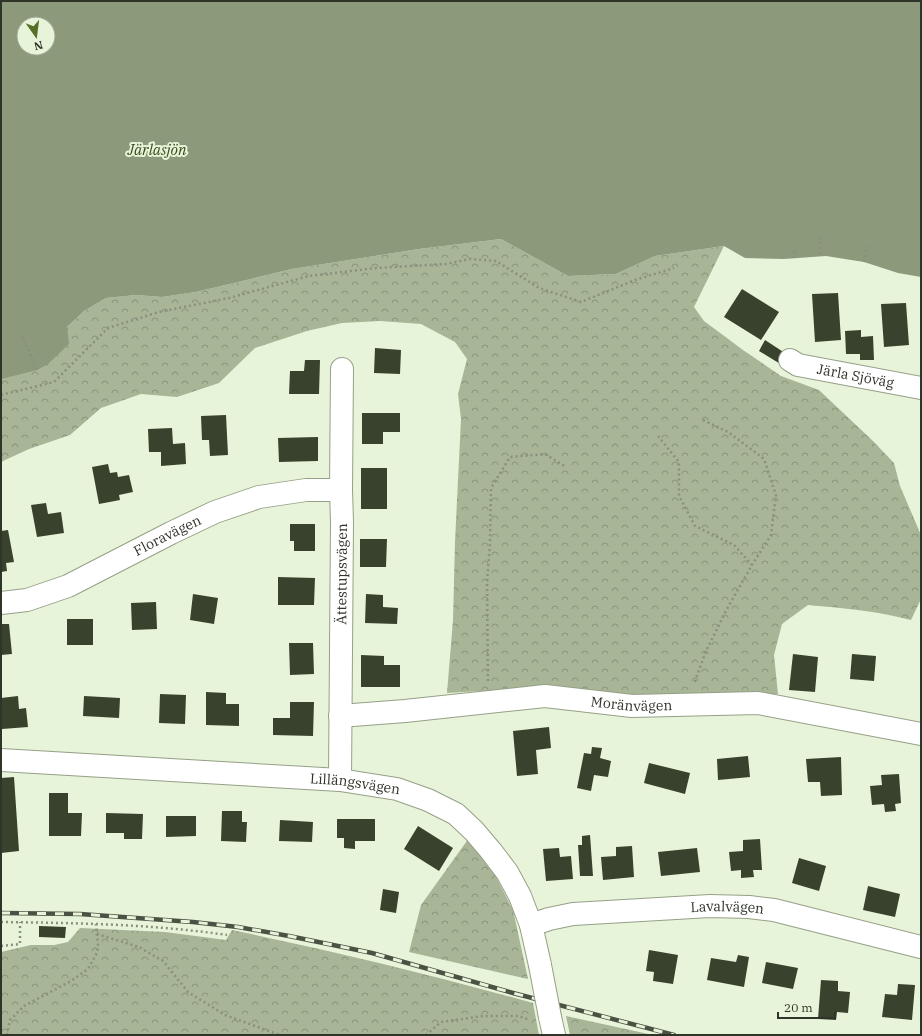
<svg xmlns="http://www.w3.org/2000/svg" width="922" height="1036" font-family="'IBM Plex Serif',serif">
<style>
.forest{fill:url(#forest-crowns)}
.water{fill:#8c997b;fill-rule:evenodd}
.building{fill:#39422c}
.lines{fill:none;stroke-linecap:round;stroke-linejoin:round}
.minor-casing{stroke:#95a087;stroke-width:24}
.path{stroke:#88917e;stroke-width:2.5;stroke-dasharray:2 3;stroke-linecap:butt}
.minor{stroke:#fff;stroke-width:22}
.rail-casing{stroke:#4b5244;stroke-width:4.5}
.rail{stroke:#e8f4d9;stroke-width:3;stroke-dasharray:9;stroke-linecap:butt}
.minor-bridge-casing{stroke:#95a087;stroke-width:24;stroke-linecap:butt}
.minor-bridge{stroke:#fff;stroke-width:22}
.labels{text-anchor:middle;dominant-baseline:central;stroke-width:4;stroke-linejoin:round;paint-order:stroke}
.street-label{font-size:14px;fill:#2f3429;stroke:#e8f4d9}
.water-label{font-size:15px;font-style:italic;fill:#394b1b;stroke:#e8f4d9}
</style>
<defs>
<pattern id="forest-crowns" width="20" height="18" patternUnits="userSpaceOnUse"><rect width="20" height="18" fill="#a8b597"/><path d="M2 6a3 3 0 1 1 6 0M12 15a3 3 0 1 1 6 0" fill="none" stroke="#89947b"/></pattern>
</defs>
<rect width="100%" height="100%" fill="#e8f4d9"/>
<!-- forest -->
<path class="forest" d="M501,239L568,276L616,274L655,256L724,246L694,307L704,321L743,350L781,376L819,390L873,441L894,463L900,486L921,535V599L911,620C877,611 842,608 808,605L782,624L774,655L778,694L624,695L546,687L447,693L453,620L455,542L461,419L458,394L467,359L455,342L421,324L380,321L342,323L307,331L255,348L219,383L177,397L141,394L101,408L70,435L29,449L3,461L1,463V379L67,327L84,311L106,298L136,295L162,297L196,292L292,269L419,249Z
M469,838L493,871L513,910L528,979L409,952L421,905Z
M80,928L165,932L226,940L232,930C333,951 433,975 533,1003L539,1035H1V952L31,945H54L68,942Z
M566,1016L653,1035H570Z"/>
<!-- water -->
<path class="water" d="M1,1H921V277L898,273L864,262L826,256L784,259L745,258L724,246L655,256L616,274L568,276L501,239L419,249L292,269L196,292L162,297L136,295L106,298L84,311L67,327L69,344L48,364L37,370L1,379ZM24,24H48V48H24Z"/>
<!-- building -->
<path class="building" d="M742,289L779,312L761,340L724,317Z
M838,293L841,340L815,342L812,294Z
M906,303L909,345L884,347L881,304Z
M861,330V337L873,336L874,360H860V354H846L845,331Z
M765,340L788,355L782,365L759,351Z
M375,348L401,350L400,374L374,373Z
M305,360H320L319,394H289L290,371H304Z
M362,413H400V432H383V444H362Z
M226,415L228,455L210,456L209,440H202L201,416Z
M172,428L173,444L185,443L186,464L161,466V452H149L148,429Z
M318,437V461L279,462L278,438Z
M108,464L110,473L117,472L118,477L129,475L133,492L119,495L120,500L99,504L92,467Z
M361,468H387V509H361Z
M46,503L48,514L61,512L64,533L37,537L31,505Z
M290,524H315V551H294V541H290Z
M8,530L14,562L6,563L7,571L1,572V531Z
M360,539H387L386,567H360Z
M278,577L315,578L314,605H278Z
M193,594L218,598L214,624L190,620Z
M366,594L383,595V607L398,608L397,624L365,623Z
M156,602L157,629L132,630L131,603Z
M67,619H93V645H67Z
M1,624H9L12,654L1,655Z
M289,643H313L314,674L290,675Z
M793,654L818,657L815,692L789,690Z
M852,654L876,656L874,681L850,679Z
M361,655L384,656V665H400V687H361Z
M206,692L226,693V704H239V726L206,725Z
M160,694L186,695L185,724L159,723Z
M18,696L19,709L26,708L28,727L2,729L1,698Z
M84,696L120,698L119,718L83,716Z
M290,702H314L313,736L273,735V718H290Z
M549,727L551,748L536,750L538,774L517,776L513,731Z
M592,747L602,748L600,758L611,761L608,777L594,775L591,791L577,788L584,753L591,754Z
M748,756L750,777L718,780L717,759Z
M841,757L842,795L821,796L820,782H808L806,759Z
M649,763L690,773L685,794L644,783Z
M899,774L901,803L895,804L896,811L885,812L884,804L872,805L870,786L882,785L881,775Z
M14,777L19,851L1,853V778Z
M49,793H68V813H82L81,836H49Z
M222,811H242V822H247L246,842L221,841Z
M106,813L143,814L142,839H124V833H106Z
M166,816H196V836L166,837Z
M337,819H375V841H355V849L344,848V838H337Z
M280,820L313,822L312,842L279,841Z
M418,826L453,848L439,871L404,849Z
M590,835L593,876H580L578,845H582V836Z
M760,839L762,870H753L754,877L741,878V870L731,871L729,852L743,851V840Z
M632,846L634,877L603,880L601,857L616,856V847Z
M559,848L560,857L571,856L573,879L546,881L543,849Z
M697,848L700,872L661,876L658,852Z
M799,858L826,866L819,891L792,883Z
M868,886L900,894L895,917L863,910Z
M383,889L399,892L396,913L380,910Z
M39,926L66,927L65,938L39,937Z
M649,950L678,955L673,984L653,981L654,972L646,971Z
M738,955L749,957L744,987L707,980L711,958L736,962Z
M766,962L798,968L793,989L762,983Z
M821,980L838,981V991L850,992L848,1013L837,1012L836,1020L818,1019Z
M898,984L915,985L912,1020L882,1017L885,994L897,995Z"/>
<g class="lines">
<!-- minor casing -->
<g class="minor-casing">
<g id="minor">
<path id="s1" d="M790,360L798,365L921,388"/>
<path id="s2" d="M1,603L27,600L68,586L171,533L215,512L259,497L306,490H341"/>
<path id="s3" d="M340,716L405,711L545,696L632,706L758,703L921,734"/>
<path id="s4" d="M1,760L340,780L397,789L428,800L456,814L474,831L491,851L507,872L520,896L531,925L540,965"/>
<path id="s5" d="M340,780L342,522L341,490L342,369"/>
<path id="s6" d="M531,925L549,919L573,914L710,906L749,907L774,910L921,947"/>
<path d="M550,1017L554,1035"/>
</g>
</g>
<!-- path -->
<path class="path" d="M820,237L821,256
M794,258L795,248
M864,262L867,246
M22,336L37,370
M1,395L54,382L108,328L159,312L229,298L309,276L376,268L446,264L470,259L496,261L539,288L581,302L635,280L674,268
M703,420L728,432L764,459L776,495L771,535L752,565
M658,436L679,462V496L695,526L734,545L752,565L728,607L706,651L694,684
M488,681L487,582L490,544L491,488L510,457L545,454L566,467
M1,922C76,923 152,924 227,935
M97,934L139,947L163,961L188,992L225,1015L280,1035
M1,946L20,944V922
M7,1035L10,1020L24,1006L71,981L88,969L97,953L98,945L96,924
M426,1035L441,1022L483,1016H519L530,1020"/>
<!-- minor -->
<use href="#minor" class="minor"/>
<!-- rail casing -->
<g class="rail-casing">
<path id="rail" d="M1,913L80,914L193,922L238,927L289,936L372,953L513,993L674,1035"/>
</g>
<!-- rail -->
<use href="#rail" class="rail"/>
<!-- minor-bridge casing -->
<g class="minor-bridge-casing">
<path id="minor-bridge" d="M540,965L550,1017"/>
</g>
<!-- minor-bridge -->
<use href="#minor-bridge" class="minor-bridge"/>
</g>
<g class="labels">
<!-- street labels -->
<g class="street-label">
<text stroke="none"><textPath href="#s1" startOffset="68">Järla Sjöväg</textPath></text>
<text stroke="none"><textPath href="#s2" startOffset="181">Floravägen</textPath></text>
<text stroke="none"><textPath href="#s5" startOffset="206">Ättestupsvägen</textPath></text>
<text stroke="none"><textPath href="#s3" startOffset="293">Moränvägen</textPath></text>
<text stroke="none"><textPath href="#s4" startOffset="355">Lillängsvägen</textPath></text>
<text stroke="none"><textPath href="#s6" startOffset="198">Lavalvägen</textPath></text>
</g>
<!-- water labels -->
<g class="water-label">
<text x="157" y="149">Järlasjön</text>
</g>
</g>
<!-- border -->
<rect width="922" height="1036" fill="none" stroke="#2f3429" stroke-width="4"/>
<!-- north arrow -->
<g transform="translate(36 36) rotate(166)"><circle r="19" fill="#e8f4d9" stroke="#9ea793"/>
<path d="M0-3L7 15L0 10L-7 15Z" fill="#567125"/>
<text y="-6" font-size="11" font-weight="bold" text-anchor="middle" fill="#2f3429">N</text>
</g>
<!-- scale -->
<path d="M778 1012v6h57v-6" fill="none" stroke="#2f3429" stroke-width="2"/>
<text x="784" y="1012" font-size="12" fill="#2f3429" stroke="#e8f4d9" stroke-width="3" paint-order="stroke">20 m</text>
</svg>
